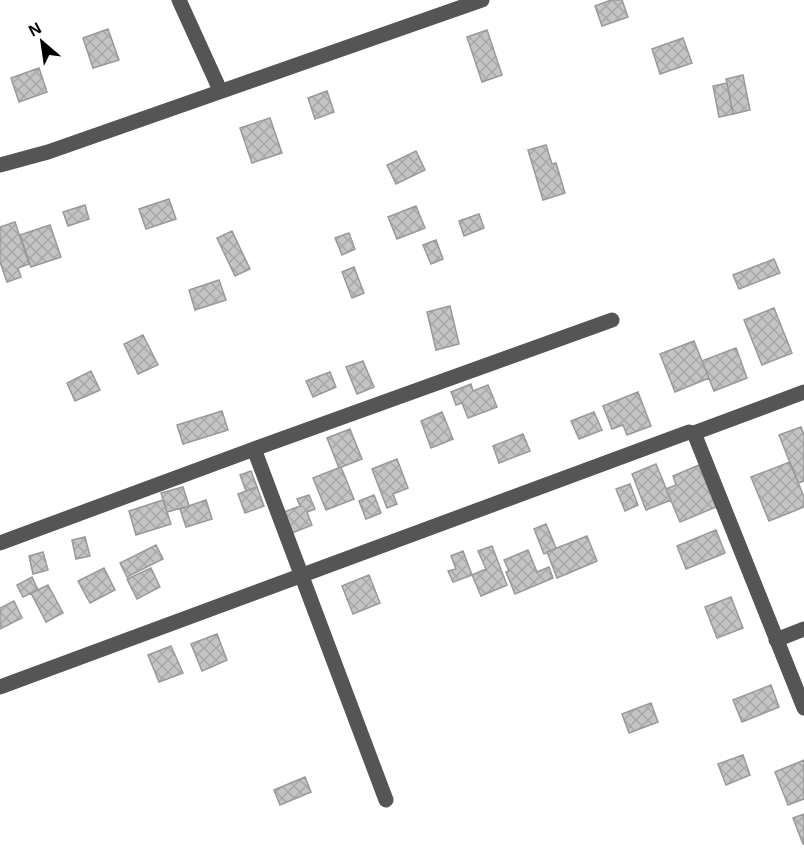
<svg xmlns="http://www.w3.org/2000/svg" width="804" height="852" font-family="Arial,sans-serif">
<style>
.building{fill:url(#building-cross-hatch);stroke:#999;stroke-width:1.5}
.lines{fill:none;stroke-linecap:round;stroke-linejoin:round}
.minor{stroke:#555;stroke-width:15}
</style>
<defs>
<pattern id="building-cross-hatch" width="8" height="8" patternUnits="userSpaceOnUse" patternTransform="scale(1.5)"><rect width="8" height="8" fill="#c4c4c4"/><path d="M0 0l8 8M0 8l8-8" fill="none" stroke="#a7a7a7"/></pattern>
</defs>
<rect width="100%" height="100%" fill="#fff"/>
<!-- building -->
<path class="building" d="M611,0H622L628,17L602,26L595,6Z
M108,29L119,60L93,68L83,38Z
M487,30L502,75L482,82L467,37Z
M683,38L692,63L660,74L652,49Z
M39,68L47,92L19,102L11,78Z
M743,75L750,110L733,114L726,79Z
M727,83L733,114L719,117L713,86Z
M327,91L334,112L315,119L308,98Z
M270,118L282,153L252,163L240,128Z
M546,145L552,164L556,163L565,193L543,200L528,150Z
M416,151L425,170L396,184L387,165Z
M169,199L176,219L146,229L139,209Z
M85,205L89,219L68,226L63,212Z
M416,206L425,228L397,239L388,217Z
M479,214L484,228L464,236L459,221Z
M15,222L29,264L18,268L21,277L7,282L0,262V227Z
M50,225L61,257L31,267L20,235Z
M232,231L250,269L235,276L217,238Z
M349,233L355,249L342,255L335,238Z
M436,240L443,259L431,264L423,245Z
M774,259L780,273L739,289L733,275Z
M354,267L364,293L352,298L342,272Z
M219,280L226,300L195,310L189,290Z
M450,306L459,344L436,350L427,312Z
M774,308L792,353L762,365L744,320Z
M143,335L158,365L138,374L124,344Z
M694,341L709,378L675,392L660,354Z
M736,348L747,378L714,391L702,361Z
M363,361L374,387L357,394L346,367Z
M91,371L100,390L75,401L67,383Z
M330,372L336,387L313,397L306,381Z
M471,384L473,391L488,385L497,407L468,418L462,403L456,405L451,392Z
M638,392L651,426L627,435L623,425L612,429L603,406Z
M222,411L228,430L183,444L177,425Z
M442,412L453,439L431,448L421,421Z
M594,412L602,430L579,439L571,421Z
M801,427L804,435V481L798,483L779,435Z
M350,429L362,459L339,468L327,438Z
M523,434L530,451L499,463L493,446Z
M397,459L408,488L393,494L397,504L387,508L372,469Z
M790,462L804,497V507L769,521L751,477Z
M656,464L671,500L646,510L632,474Z
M699,465L716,507L680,522L666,489L676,485L673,476Z
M341,467L354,499L326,510L313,478Z
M251,471L257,487L246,491L240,475Z
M630,484L638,505L625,511L616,489Z
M183,487L189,506L167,512L161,493Z
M257,487L264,506L245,513L238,494Z
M309,495L315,509L307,512L312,525L292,533L284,512L300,506L297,499Z
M374,495L381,513L366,519L359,501Z
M163,500L171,524L136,535L129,511Z
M206,500L212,519L186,527L180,509Z
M546,524L556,548L544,554L534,529Z
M716,530L725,553L686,569L677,546Z
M587,536L597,561L557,578L547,552Z
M85,537L90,556L76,559L72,540Z
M156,545L163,559L127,577L120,563Z
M492,546L507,585L481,596L472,575L486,569L478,551Z
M528,550L537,572L549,567L553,578L515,594L506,572L509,571L504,560Z
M463,551L472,575L453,582L448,571L456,569L451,556Z
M43,552L48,570L33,574L29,556Z
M104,568L115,590L90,603L78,581Z
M151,568L160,587L137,599L127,579Z
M369,575L380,603L353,614L342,586Z
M32,577L38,590L23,597L17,585Z
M48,585L63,613L46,622L31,593Z
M731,597L743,628L717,638L705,607Z
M14,601L22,618L0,629V608Z
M217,634L227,660L202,671L191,644Z
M171,646L183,673L159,682L148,655Z
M771,685L779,707L742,722L733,700Z
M651,703L658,722L629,733L622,714Z
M743,755L750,775L726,785L718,764Z
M804,760V799L788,805L775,772Z
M305,777L311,792L280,805L274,790Z
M804,814V844H803L793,818Z"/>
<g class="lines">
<!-- minor -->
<path class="minor" d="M179,0L220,90
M0,165L48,152L482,0
M694,433L804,708
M254,449L386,800
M0,543L254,449L612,320
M776,640L804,629
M0,687L689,432L694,433L804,392"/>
</g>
<!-- north arrow -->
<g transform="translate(42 42) rotate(331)" stroke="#ffffff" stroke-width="4.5" paint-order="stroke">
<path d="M0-4.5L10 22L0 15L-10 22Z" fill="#000000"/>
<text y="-9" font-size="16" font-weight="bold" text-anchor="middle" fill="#000000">N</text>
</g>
</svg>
